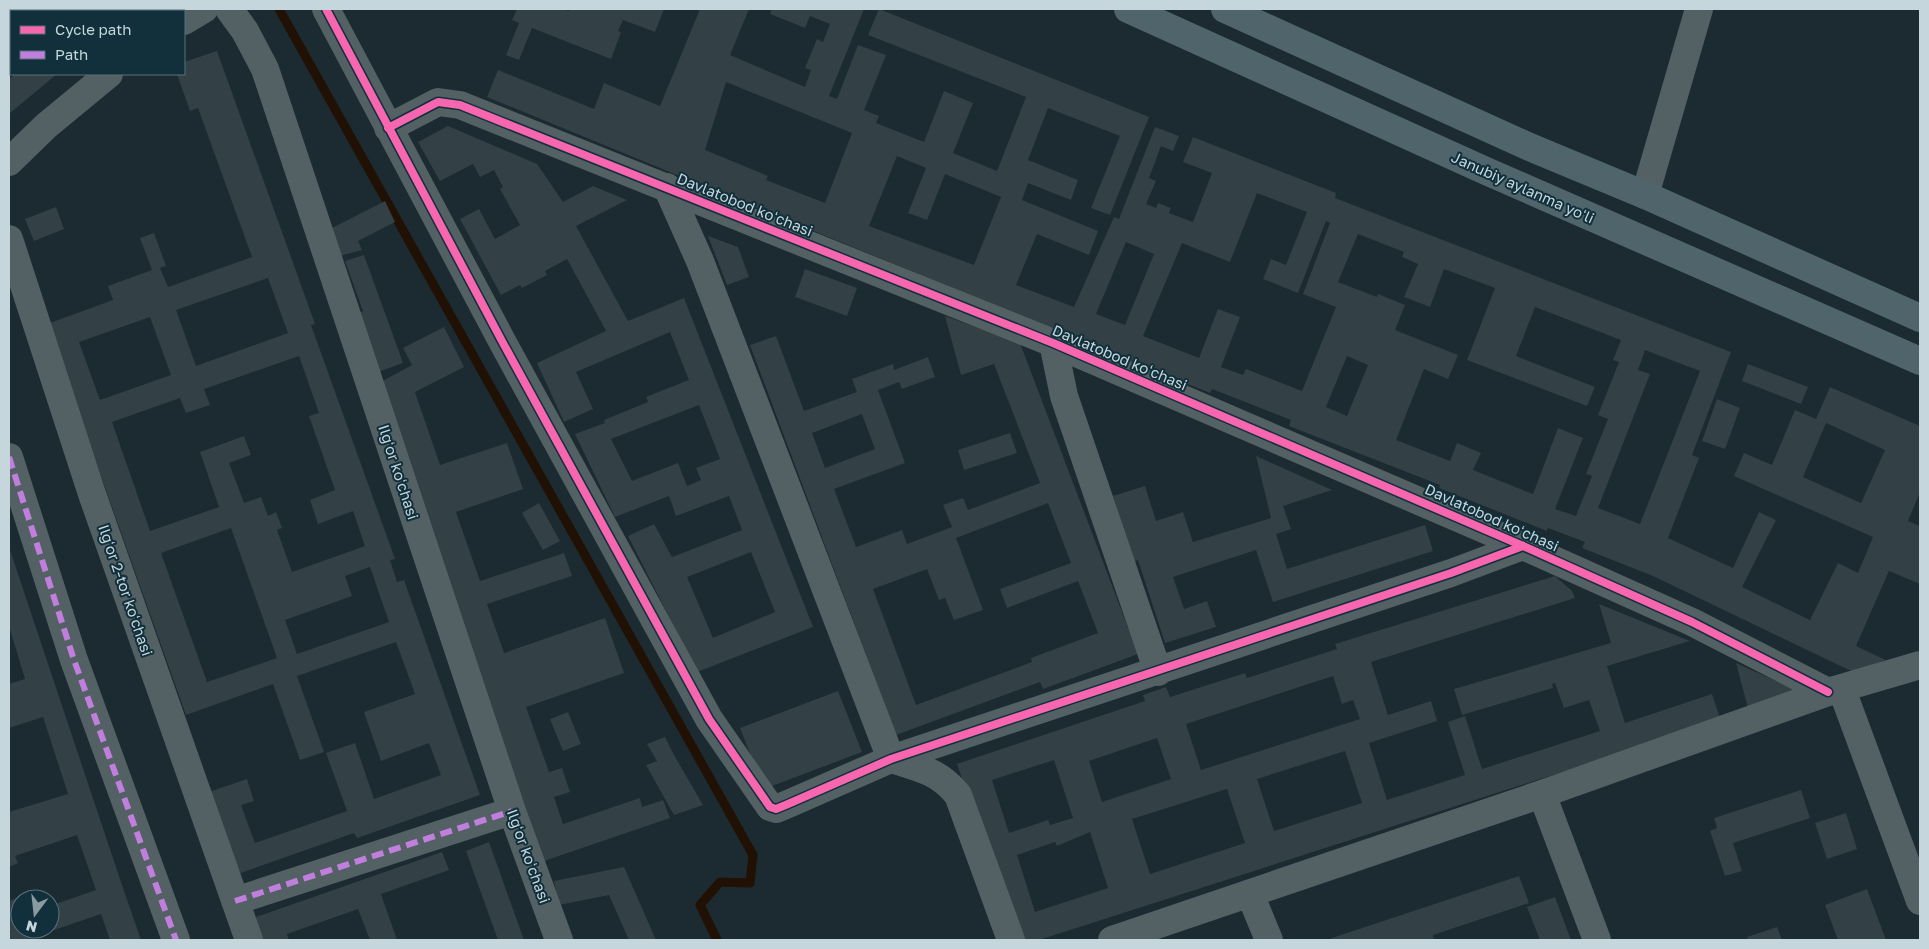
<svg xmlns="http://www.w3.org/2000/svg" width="1929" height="949" font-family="'Golos Text',sans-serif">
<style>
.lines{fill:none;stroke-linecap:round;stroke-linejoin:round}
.stream{stroke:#201104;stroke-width:9}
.building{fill:#334045;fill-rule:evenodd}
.minor{stroke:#536064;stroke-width:28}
.trunk{stroke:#50646b;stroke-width:28}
.quiet{stroke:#c07fdc;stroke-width:6;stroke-dasharray:12 6;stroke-linecap:butt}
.cycleway-casing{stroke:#11303b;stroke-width:11}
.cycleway{stroke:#f766af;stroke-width:8}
.labels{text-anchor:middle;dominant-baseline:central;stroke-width:4;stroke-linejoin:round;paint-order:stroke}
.street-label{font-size:15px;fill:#c5d6dd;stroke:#11303b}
</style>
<rect width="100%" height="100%" fill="#1b2b31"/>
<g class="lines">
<!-- stream -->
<path class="stream" d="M279,9L753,855L750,883L720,882L700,905L717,940"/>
</g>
<!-- building -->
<path class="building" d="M18,9H46L49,11H20Z
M92,9H133L131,11H89Z
M517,9H563L569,11L570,9H664L655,32L623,20L618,31L621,32L611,59L532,28L519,60L506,55L519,23L512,20Z
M700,9H749L730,55L805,87L811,70L805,68L817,39L823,42L830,24L810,16L805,28L770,14L772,9H864L829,96L837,99L858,45L886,55L864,110L879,116L876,123L924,142L944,91L973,103L953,153L997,171L1026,97L868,35L879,9L1149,117L1110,215L1091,208L1120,136L1048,108L1028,160L1078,180L1071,200L1028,183L1022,200L1098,231L1089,255L1037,234L1016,285L1074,307L1114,217L1119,219L1155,127L1179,136L1173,151L1161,146L1149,178L1156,181L1146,204L1156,208L1158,203L1171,208L1169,213L1193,222L1212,173L1183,162L1193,137L1336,193L1335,198L1731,352L1692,455L1699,458L1668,538L1733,568L1759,512L1776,520L1742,587L1810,620L1838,563L1858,573L1873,537L1734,476L1744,453L1772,465L1795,410L1816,419L1830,387L1920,426V492L1908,521L1920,526V584L1889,571L1856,646L1886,660L1853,672L1653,576L1582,548L1585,542L1548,528L1547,531L1439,488L1440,485L1289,426L1291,420L1212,389L1210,393L1133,362L487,97L498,70L594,109L604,83L660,106ZM726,82L852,133L825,203L766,180L768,176L705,150ZM897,156L926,168L908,213L927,220L945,174L1001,197L974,265L869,226ZM1257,193L1307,212L1286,265L1271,259L1263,279L1298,293L1326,221L1330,223L1303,294L1336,307L1302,391L1246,369L1243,375L1221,367L1240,317L1218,309L1199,358L1143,336L1182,243L1230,262ZM1358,234L1404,252L1402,257L1418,264L1404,297L1430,307L1444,269L1495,288L1467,360L1587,406L1595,387L1516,356L1535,307L1621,340L1613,360L1619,362L1598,415L1608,419L1586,474L1592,476L1576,516L1555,509L1583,438L1558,428L1533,494L1473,470L1481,453L1457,443L1450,461L1396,440L1424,369L1448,379L1458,355L1395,330L1405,305L1378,294L1377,297L1338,282ZM1126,242L1154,254L1125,325L1096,314ZM1645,350L1700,371L1640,524L1598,508L1650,374L1638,370ZM1347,356L1368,365L1347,416L1326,407ZM1826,423L1885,450L1861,503L1803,477Z
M11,17V39L9,36V19Z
M217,51L315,324L311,325L395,559L390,560L397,582L404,580L480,795L357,838L354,833L238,874L209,792L247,779L254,801L241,805L255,843L347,811L326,753L355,743L374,799L441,775L429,743L381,761L364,712L415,694L396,642L297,676L324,752L300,760L273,684L186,715L47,324L113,300L108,286L152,270L140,238L154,233L166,266L160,268L168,287L252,257L198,108L190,111L177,74H184V62ZM268,278L288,333L196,366L176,310ZM150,317L171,375L100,400L79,342ZM299,356L319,413L309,416L335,490L310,500L318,524L353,511L365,546L292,572L277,530L282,528L276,512L268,516L261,497L244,503L229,463L251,455L244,436L200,452L219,507L150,531L112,422L180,398L186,413L210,405L204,389ZM231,528L277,658L207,682L161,553ZM370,567L389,622L297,654L285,620L352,596L345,576Z
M15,74H57L9,114V79Z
M448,126L537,164L563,202L593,186L627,200L576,226L628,321L684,298L813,627L697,672L628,536L654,524L672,557L742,530L729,496L676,516L669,496L615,517L575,434L605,423L604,420L648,402L646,397L689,380L670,332L576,372L593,409L564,422L537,363L606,331L567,259L545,271L547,275L522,288L520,285L501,295L460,219L479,209L495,239L520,225L500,189L503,187L494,170L480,177L473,164L440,181L418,142ZM699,405L720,459L696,468L701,480L687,486L678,463L632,481L611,439ZM751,552L775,612L713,638L687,577Z
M385,201L395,222L358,241L362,250L340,256L332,228Z
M56,207L64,229L34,241L25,219Z
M708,236L738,247L749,277L727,285Z
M364,255L403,363L378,372L357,314L363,311L345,261Z
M805,269L857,288L847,316L795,297Z
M945,316L1020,343L1138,654L1043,689L1040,682L896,735L750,345L776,336L804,411L857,392L852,379L893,364L894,370L928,357L935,377L902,389L899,382L878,390L905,463L834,489L856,547L902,530L907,544L952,527L943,505L963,498L968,510L1040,483L994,364L961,375ZM862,414L875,449L825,468L812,433ZM1048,503L1071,563L1000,589L1007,608L1078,581L1098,633L1031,658L1032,662L916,705L873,589L927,569L939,600L945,598L954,620L983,610L956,538Z
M444,327L464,367L415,392L440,465L507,443L523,489L456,512L480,581L564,553L572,576L487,604L504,653L605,618L624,673L526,707L549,772L562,768L570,792L554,797L563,824L640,798L642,807L663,800L670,818L544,861L379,383L412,365L403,348Z
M1748,364L1808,387L1801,404L1742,381Z
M1717,399L1740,408L1725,449L1702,441Z
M1010,433L1017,453L964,470L958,450Z
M1256,456L1332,490L1283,506L1291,529L1276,534L1287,569L1425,525L1433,551L1273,602L1256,550L1173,577L1184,609L1207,601L1216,627L1165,643L1138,560L1134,562L1113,496L1145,486L1156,521L1183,512L1193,542L1271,518Z
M539,503L560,541L543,550L522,513Z
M9,547L121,882L141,940H110L101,914L25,940H9V901L28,894L30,899H20V929H50V906L96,890L77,835L15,856L18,863L9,867V812L68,794L43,717L9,728V684L25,679L9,626Z
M1555,576L1572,591L1575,598L1371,662L1388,715L1431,701L1437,721L1369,743L1387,800L1465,775L1448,722L1465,716L1482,769L1600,731L1589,700L1564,708L1555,683L1552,684L1553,688L1462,715L1454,689L1611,643L1599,604L1690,641L1607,666L1625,723L1712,694L1721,721L1039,940H1016L957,764L1145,701L1143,695L1166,687L1170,697L1245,673L1247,678L1337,649L1335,644ZM1333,676L1342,704L1353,700L1360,719L1201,770L1186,724ZM1157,738L1171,779L1102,802L1089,761ZM1345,751L1362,803L1274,831L1257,779ZM1054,760L1073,818L1050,825L1048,820L1009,833L992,780ZM1227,789L1245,843L1150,874L1132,819ZM1090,832L1108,888L1035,912L1017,855L1055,842L1057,846Z
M1736,663L1803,693L1748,708Z
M838,691L862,752L764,789L740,728Z
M568,712L581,744L563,751L550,719Z
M665,737L674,755L703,805L674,815L646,765L657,761L647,744Z
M1801,790L1810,818L1733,843L1742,871L1725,876L1710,831L1717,828L1714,818Z
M1846,813L1857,849L1827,859L1815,823Z
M489,842L515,915L524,940H498L466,851Z
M442,852L449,870L381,894L397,940H370L358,909L287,934L289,940H261L253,918Z
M624,867L656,940H629L609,895L559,905L554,881Z
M1519,876L1529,903L1433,935L1434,940H1326Z
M1867,889L1886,940H1838L1825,905Z
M1555,897L1571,940H1540L1527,907Z
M1777,927L1782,940H1748L1747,937Z"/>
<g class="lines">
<!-- minor -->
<path class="minor" d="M229,9L245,31L265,69L512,811L559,940
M326,9L503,343L709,719L770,807L776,809L788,804L891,759L1451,573L1523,546
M184,21L204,9
M388,128L438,102L460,105L1053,343L1523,546L1692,622L1828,692
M9,162L46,126L109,74
M667,187L700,261L891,759C919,768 939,771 958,795L1011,940
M1645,195L1699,9
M9,239L92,494L249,940
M1053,343L1064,396L1158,672
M9,457L74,660L176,940
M1842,690L1920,901
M1542,794L1597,940
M1250,894L1269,940
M235,901L512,811
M1112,940L1542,794L1828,692L1920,665"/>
<!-- trunk -->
<path class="trunk" d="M1128,9L1486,171L1920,361
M1225,9L1532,148L1645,195L1920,318"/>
<!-- quiet -->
<path class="quiet" d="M9,457L74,660L176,940
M235,901L512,811"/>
<!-- cycleway casing -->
<g class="cycleway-casing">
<path id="cycleway" d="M326,9L503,343L709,719L770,807L776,809L788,804L891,759L1451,573L1523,546
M388,128L438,102L460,105L1053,343L1523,546L1692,622L1828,692"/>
</g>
<!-- cycleway -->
<use href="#cycleway" class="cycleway"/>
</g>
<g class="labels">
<!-- street labels -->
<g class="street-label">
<text transform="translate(1523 187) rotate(24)">Janubiy aylanma yoʻli</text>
<text transform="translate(745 204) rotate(22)">Davlatobod koʻchasi</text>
<text transform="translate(1120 357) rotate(23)">Davlatobod koʻchasi</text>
<text transform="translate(399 472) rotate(72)">Ilgʻor koʻchasi</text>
<text transform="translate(1492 517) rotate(24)">Davlatobod koʻchasi</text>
<text transform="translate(126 590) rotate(71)">Ilgʻor 2-tor koʻchasi</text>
<text transform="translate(529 856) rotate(70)">Ilgʻor koʻchasi</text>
</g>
</g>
<!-- border -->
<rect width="1929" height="949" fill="none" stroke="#c5d6dd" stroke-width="20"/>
<!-- legend -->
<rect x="10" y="10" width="175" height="65" fill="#11303b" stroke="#59727c"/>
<rect x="20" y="26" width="25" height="8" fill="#f766af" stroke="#59727c"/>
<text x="55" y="35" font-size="15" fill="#c5d6dd">Cycle path</text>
<rect x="20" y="51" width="25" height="8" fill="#c07fdc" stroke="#59727c"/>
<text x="55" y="60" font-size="15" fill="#c5d6dd">Path</text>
<!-- north arrow -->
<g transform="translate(35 914) rotate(195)"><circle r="24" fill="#11303b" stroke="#59727c"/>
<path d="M0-4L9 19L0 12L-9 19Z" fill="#8a9aa1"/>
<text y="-8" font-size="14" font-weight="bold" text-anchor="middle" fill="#c5d6dd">N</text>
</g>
</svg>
